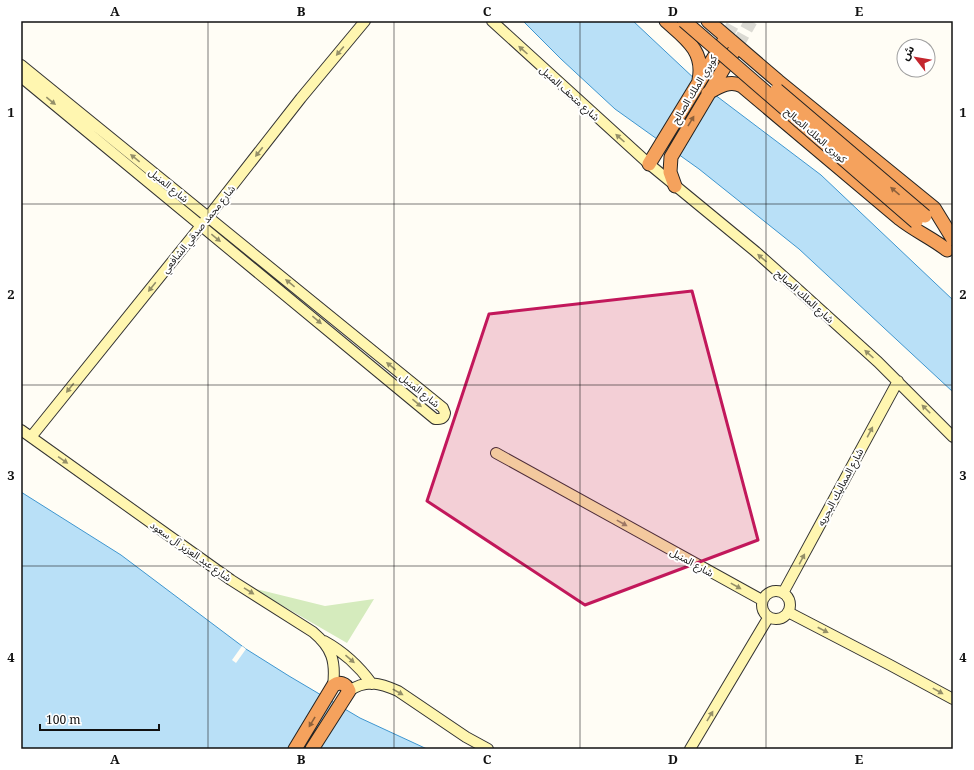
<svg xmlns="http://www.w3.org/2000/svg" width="974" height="770" font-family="'Noto Serif','Noto Sans Arabic',serif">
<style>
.green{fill:#d5ebbd}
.water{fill:#b9e0f7;stroke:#3f96cf}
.pier{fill:#fffdf5}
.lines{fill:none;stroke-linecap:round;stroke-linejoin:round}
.highway-tunnel{stroke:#dbdad3;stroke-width:13;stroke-dasharray:13 6;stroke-linecap:butt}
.secondary-casing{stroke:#333;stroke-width:12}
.highway-casing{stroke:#222;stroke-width:15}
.secondary{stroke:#fff6b0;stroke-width:10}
.highway{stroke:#f5a25d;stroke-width:13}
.highway-bridge-casing{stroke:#222;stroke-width:15;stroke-linecap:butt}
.highway-bridge{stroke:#f5a25d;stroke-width:13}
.oneway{fill:#948f68}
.oneway2{fill:#8e613b}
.marked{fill:#c2185b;fill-opacity:0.2;stroke:#c2185b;stroke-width:3;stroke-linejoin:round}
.grid{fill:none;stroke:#111;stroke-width:1;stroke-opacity:0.55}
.labels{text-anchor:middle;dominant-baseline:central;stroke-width:4;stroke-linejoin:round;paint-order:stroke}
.street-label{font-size:10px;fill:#111;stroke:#fff}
.neatline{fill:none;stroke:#111;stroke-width:1.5}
.grid-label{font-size:13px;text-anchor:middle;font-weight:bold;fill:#111}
</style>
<rect width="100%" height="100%" fill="#fffdf5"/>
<!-- green -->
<path class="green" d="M252,588L325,606L374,599L347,643Z"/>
<!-- water -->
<path class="water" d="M523,21H633L698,82L821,175L953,300V392L799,249L699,169L615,109L561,59Z
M21,492L121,555L246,649L289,676L360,718L427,749H21Z"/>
<!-- pier -->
<path class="pier" d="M242,646L246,649L236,663L232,660Z"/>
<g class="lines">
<!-- highway-tunnel -->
<path class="highway-tunnel" d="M726,37L735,21
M737,46L751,21"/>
<!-- secondary casing -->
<g class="secondary-casing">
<path id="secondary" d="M492,21L649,164L756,252L793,285L878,362L953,437
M21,65L443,408L445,413C444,419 441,419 435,419L21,77
M21,430L231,580L313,632C332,648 336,661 333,686
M31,437L208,217L301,98L365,21
M496,453L762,600
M762 605a14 14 0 1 1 28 0a14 14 0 1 1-28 0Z
M783,593L898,381
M788,612L890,665L953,699
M324,641C344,652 359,666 372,684
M349,691C366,679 380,683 398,691L466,737L488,749
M690,749L768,618"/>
</g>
<!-- highway casing -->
<g class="highway-casing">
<path id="highway" d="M666,21C685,38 705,51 699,80
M708,21L778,81L934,208L953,239
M708,93C720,86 730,80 742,86L900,219C915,231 932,238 947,250
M649,164L724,41
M675,186L670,172L671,157L737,46
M295,749L333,686C339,681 346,683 349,691L312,749"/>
</g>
<!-- secondary -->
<use href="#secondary" class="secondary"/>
<!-- highway -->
<use href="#highway" class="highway"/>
<!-- highway-bridge casing -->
<g class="highway-bridge-casing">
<path id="highway-bridge" d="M684,21L916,222
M777,90L925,216"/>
</g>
<!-- highway-bridge -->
<use href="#highway-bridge" class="highway-bridge"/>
</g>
<!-- one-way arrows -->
<defs><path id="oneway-solid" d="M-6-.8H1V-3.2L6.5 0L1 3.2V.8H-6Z"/></defs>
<g class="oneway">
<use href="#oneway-solid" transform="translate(523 50) rotate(-138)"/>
<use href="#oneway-solid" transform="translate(340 51) rotate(130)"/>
<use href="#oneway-solid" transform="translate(51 101) rotate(39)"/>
<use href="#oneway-solid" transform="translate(620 138) rotate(-138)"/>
<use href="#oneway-solid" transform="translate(259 152) rotate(128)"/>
<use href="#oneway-solid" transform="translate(135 158) rotate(-141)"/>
<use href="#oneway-solid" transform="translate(216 238) rotate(39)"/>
<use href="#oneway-solid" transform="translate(762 258) rotate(-139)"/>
<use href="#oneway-solid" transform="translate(290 283) rotate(-141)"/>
<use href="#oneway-solid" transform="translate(152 287) rotate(129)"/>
<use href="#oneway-solid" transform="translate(317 320) rotate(40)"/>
<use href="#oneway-solid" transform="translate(869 354) rotate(-138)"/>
<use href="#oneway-solid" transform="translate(391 366) rotate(-141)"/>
<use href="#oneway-solid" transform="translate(70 388) rotate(129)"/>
<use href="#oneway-solid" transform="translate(417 403) rotate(40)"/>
<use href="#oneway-solid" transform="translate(926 409) rotate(-135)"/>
<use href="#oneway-solid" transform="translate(870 432) rotate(-62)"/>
<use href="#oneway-solid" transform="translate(63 460) rotate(35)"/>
<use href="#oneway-solid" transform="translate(622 523) rotate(29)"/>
<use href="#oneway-solid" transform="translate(802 559) rotate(-62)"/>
<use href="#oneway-solid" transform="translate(736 586) rotate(29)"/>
<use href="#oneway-solid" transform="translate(249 591) rotate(32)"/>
<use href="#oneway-solid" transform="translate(823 630) rotate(27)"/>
<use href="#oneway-solid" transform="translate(350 659) rotate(41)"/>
<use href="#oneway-solid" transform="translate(938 691) rotate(29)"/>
<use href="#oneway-solid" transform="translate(398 692) rotate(29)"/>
<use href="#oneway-solid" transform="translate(710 716) rotate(-59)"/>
</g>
<g class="oneway2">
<use href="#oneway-solid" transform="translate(691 121) rotate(-59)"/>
<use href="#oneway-solid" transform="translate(895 191) rotate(-140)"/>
<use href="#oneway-solid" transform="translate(312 722) rotate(121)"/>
</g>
<!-- marked area -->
<path class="marked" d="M692,291L758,540L585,605L427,501L489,314Z"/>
<!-- grid -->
<path class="grid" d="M208,21V749M394,21V749M580,21V749M766,21V749M21,204H953M21,385H953M21,566H953"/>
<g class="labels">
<!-- street labels -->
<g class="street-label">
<text transform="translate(694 89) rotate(-59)">كوبري الملك الصالح</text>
<text transform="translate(570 93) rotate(42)">شارع متحف المنيل</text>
<text transform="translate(816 135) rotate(41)">كوبرى الملك الصالح</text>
<text transform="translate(169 185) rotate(39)">شارع المنيل</text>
<text transform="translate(198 229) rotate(-51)">شارع محمد صدقي الشافعي</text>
<text transform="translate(805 296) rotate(42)">شارع الملك الصالح</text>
<text transform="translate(420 390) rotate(39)">شارع المنيل</text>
<text transform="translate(840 487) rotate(-62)">شارع المماليك البحريه</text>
<text transform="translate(191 551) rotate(35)">شارع عبد العزيز آل سعود</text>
<text transform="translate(692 562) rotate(29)">شارع المنيل</text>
</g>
</g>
<!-- border -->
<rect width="974" height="770" fill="none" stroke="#ffffff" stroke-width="44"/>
<!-- north arrow -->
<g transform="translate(916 58) rotate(301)"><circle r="19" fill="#ffffff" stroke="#a0a0a0"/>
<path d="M0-3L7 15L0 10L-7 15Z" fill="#c4262e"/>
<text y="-6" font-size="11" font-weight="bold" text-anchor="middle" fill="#111111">ش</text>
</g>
<!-- scale -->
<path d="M40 724v6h119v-6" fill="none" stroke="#111111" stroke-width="2"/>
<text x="46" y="724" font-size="12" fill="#111111" stroke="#ffffff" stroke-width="3" paint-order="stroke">100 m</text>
<rect x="22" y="22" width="930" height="726" class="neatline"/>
<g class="grid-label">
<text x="115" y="16">A</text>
<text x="301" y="16">B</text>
<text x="487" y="16">C</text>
<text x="673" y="16">D</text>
<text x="859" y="16">E</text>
<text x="11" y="117">1</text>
<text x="963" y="117">1</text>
<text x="11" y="299">2</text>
<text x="963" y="299">2</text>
<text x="11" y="480">3</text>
<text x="963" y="480">3</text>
<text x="11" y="662">4</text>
<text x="963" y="662">4</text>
<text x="115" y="764">A</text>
<text x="301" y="764">B</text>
<text x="487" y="764">C</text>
<text x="673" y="764">D</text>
<text x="859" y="764">E</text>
</g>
</svg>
